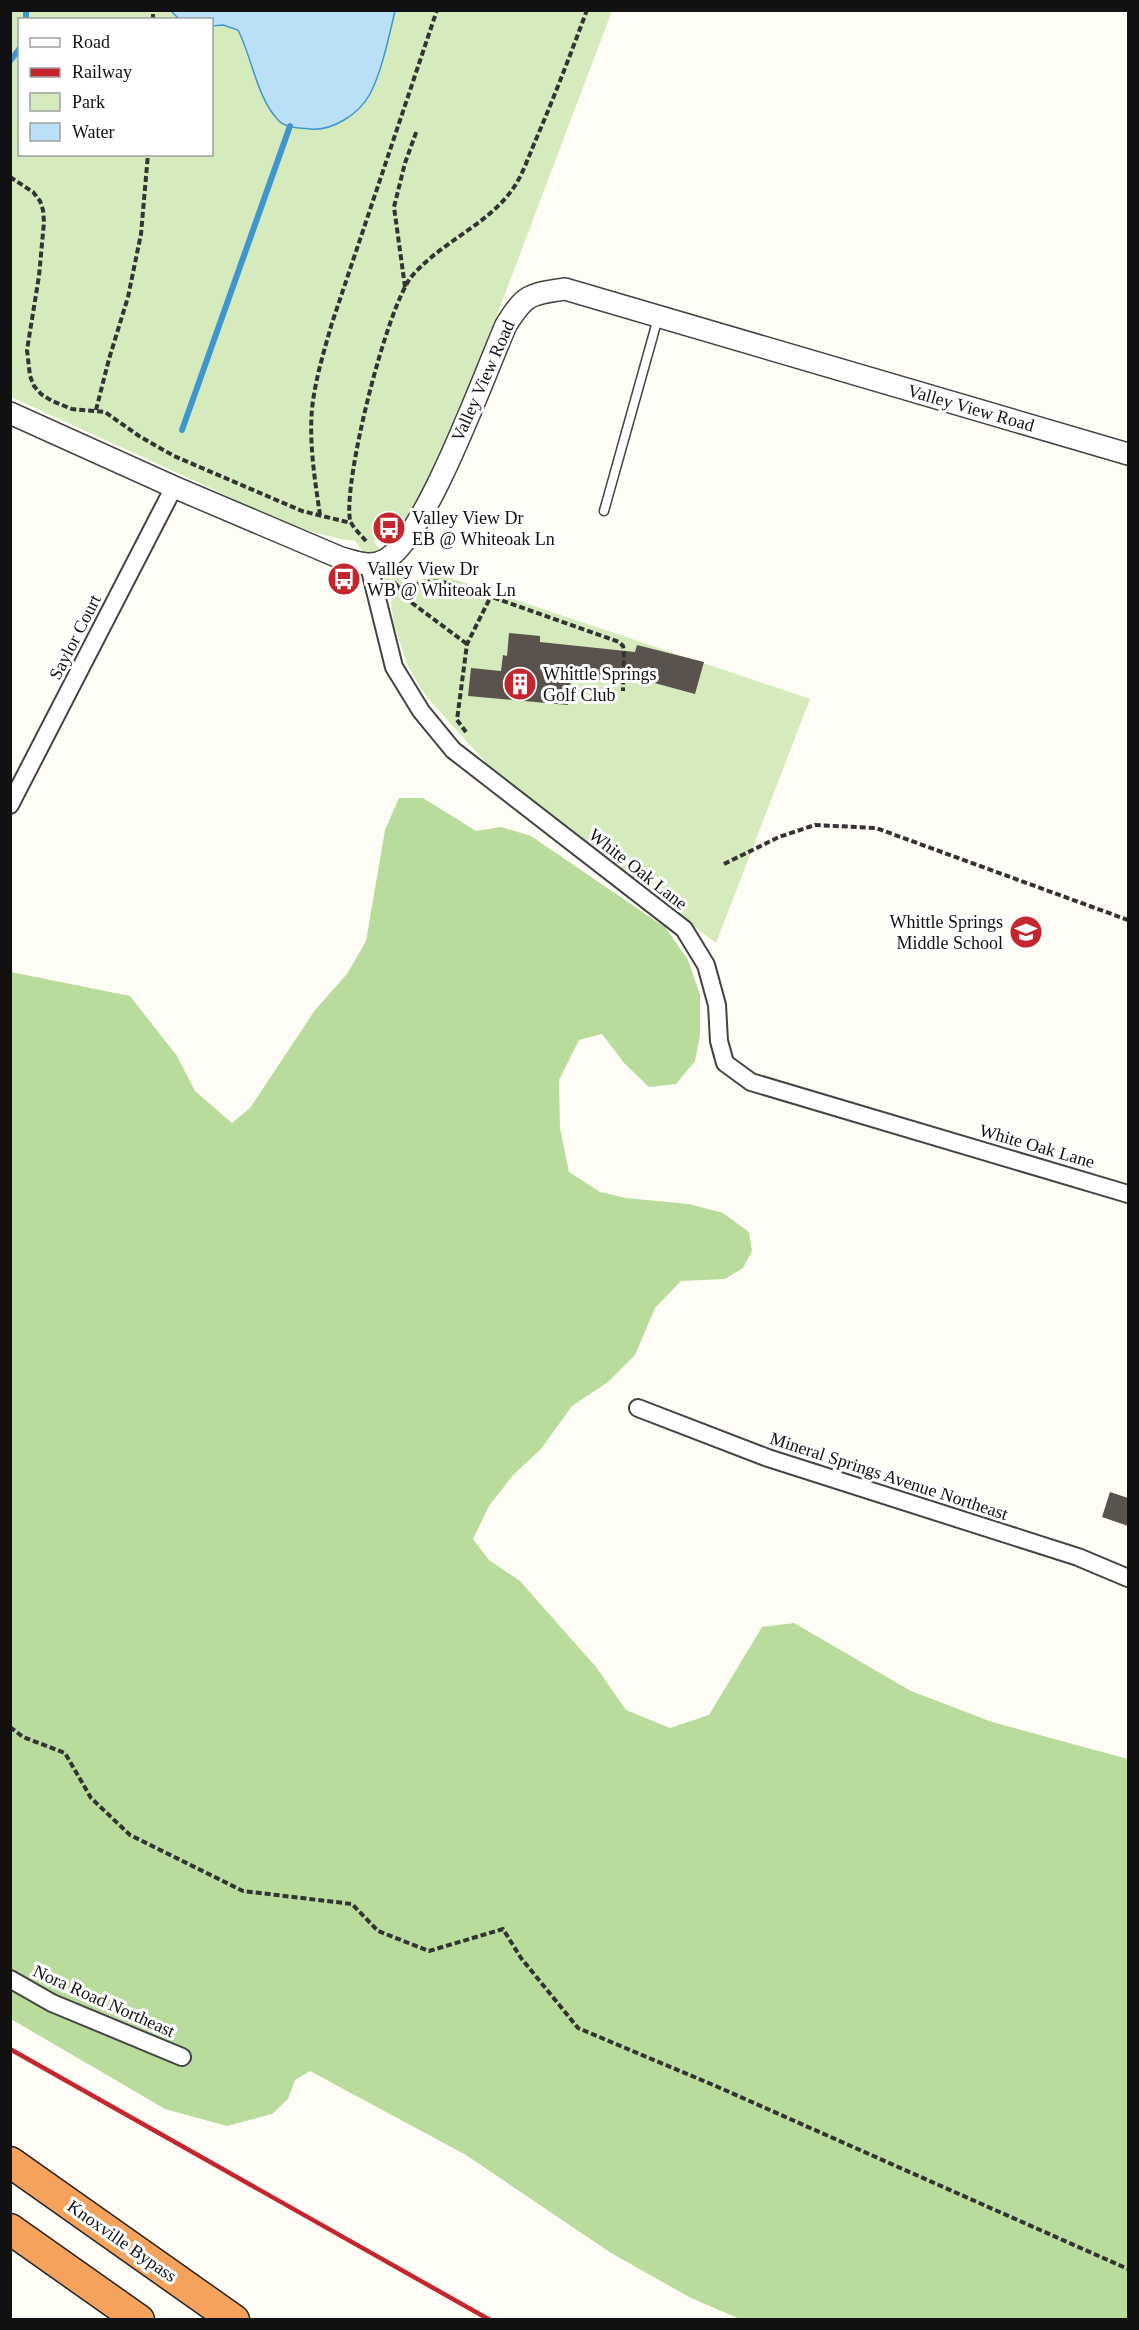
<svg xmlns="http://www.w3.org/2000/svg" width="1139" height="2330" font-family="'Times New Roman',serif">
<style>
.green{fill:#d5ebbd;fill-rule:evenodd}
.forest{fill:#b9dc9c}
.water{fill:#b9e0f7;stroke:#3f96cf;stroke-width:1.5}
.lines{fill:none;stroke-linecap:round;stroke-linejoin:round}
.stream{stroke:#3f96cf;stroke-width:6}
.building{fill:#5a524d}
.service-casing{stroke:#444;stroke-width:11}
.minor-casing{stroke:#444;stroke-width:20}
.tertiary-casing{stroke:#444;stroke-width:24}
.motorway-casing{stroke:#222;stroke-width:33}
.path{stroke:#333;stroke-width:4;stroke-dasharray:6 3;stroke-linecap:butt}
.service{stroke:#fff;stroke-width:8}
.minor{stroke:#fff;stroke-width:16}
.tertiary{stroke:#fff;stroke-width:21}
.motorway{stroke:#f5a25d;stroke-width:30}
.rail{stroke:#c4262e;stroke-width:4.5}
.labels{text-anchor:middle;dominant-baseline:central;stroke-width:6;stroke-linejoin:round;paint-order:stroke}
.street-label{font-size:18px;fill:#111;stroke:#fff}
.poi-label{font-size:18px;fill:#111;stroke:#fff;text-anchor:start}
</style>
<rect width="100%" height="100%" fill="#fffdf5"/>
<!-- green -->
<path class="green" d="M11,11H612L478,365L429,479L405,519L391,533L374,541L398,578L406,582L445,576L810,699L716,943L510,789L431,702L422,690L408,666L394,625L391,603L392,590L355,541C302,535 253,508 206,486C141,456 76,427 11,397ZM20,20H212V154H20Z"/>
<!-- forest -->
<path class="forest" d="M399,798H423L476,831L501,827L531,836L666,928L688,960L700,995V1035L695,1061L676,1084L649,1087L624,1063L602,1034L579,1040L559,1080L560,1128L569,1172L600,1192L626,1198L689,1204L723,1213L749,1232L752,1251L743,1268L725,1279L681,1281L655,1308L635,1355L608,1382L572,1406L541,1449L513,1475L489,1506L473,1539L489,1560L520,1581L596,1667L626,1710L670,1728L709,1715L762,1627L794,1623L911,1691L992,1722L1128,1759V2319H740L691,2298L611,2253L466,2155L310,2071L295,2080L288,2099L272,2114L227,2126L165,2109L11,2019V972L130,996L177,1056L195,1091L232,1123L250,1108L315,1010L347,974L366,941L385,830Z"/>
<!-- water -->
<path class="water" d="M171,11H395C389,36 382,71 370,94C359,114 333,131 310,129C300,128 286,128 279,121C257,99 252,57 238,30L223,25L212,26V20L179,19Z"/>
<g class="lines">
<!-- stream -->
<path class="stream" d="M26,10V20
M10,61L20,48
M182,430L290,126"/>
</g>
<!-- building -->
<path class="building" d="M509,633L540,636V642L635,652L637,645L704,662L695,694L614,672L613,681L571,676L568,705L468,696L471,668L501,671L503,655L507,656Z
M1110,1492L1128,1498V1526L1102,1517Z"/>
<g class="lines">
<!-- service casing -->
<g class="service-casing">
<path id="service" d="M604,511L658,318"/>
</g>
<!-- minor casing -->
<g class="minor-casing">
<path id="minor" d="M369,566L394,667L421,711L453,750L684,929L706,965L717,1005L719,1041L725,1063L751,1082L1128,1194
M10,805L174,487
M638,1408L768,1458L1078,1557L1128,1578
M10,1979L52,2003L182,2057"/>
</g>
<!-- tertiary casing -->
<g class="tertiary-casing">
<path id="tertiary" d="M10,413L174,487L341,558C357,562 370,568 385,560C425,539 485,373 506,325C525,294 530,294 565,289L1128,454"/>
</g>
<!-- motorway casing -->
<g class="motorway-casing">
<path id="motorway" d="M10,2162L234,2320
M10,2229L139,2320"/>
</g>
<!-- path -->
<path class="path" d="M153,20V10
M10,177L33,192L40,201L43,210L44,222L39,276L27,350L30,376L34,386L41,394L52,401L72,409L105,412L139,436L174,456L302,511L351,523
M405,287L394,207L405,163L417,130
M96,410L109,359L128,297L141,234L148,154
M320,515C315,481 309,444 312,409C315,380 324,351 332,323L437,10
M366,541C361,535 352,527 350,520C343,481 387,306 412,276C441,242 486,226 512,190C523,175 529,155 537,137C555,95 571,53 587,10
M394,582L412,603L467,644
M398,588L432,581L455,584L619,642L623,646L624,652L623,691
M466,732L457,720L467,644L491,596
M724,864L779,837L815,825L876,828L1128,920
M10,1727L23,1737L65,1753L91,1798L130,1835L243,1891L352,1904L378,1931L429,1951L503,1929L521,1958L578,2028L718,2087L1128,2269"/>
<!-- service -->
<use href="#service" class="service"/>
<!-- minor -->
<use href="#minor" class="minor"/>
<!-- tertiary -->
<use href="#tertiary" class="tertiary"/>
<!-- motorway -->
<use href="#motorway" class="motorway"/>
<!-- rail -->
<path class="rail" d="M10,2049L490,2320"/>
</g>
<!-- icons -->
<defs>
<g id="bus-disc" transform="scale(1.725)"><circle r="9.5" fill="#c4262e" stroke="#fff"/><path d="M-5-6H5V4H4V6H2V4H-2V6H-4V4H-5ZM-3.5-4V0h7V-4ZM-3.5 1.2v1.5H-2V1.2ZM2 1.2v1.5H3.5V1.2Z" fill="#fff"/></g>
<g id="building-disc" transform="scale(1.725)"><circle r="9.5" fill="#c4262e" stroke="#fff"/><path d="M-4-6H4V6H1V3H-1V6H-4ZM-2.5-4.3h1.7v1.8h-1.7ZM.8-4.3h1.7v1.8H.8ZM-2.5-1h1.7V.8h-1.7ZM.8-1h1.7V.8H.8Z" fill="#fff"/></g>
<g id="school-disc" transform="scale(1.725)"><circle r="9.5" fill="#c4262e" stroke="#fff"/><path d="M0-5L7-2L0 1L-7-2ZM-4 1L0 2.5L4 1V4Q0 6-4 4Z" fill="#fff"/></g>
</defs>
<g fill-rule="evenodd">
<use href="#bus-disc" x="389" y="528"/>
<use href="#bus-disc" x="344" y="579"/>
<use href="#building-disc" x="520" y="684"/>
<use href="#school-disc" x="1026" y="932"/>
</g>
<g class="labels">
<!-- street labels -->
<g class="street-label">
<text transform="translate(483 381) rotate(-66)">Valley View Road</text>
<text transform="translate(971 408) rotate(16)">Valley View Road</text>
<text transform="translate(75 637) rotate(-63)">Saylor Court</text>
<text transform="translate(638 869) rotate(38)">White Oak Lane</text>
<text transform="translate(1037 1146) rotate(16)">White Oak Lane</text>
<text transform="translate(889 1476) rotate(18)">Mineral Springs Avenue Northeast</text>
<text transform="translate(104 2001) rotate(24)">Nora Road Northeast</text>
<text transform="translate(122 2241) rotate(35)">Knoxville Bypass</text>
</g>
<!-- poi labels -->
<g class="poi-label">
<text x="412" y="518">Valley View Dr<tspan x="412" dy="21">EB @ Whiteoak Ln</tspan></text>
<text x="367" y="569">Valley View Dr<tspan x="367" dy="21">WB @ Whiteoak Ln</tspan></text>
<text x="543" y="674">Whittle Springs<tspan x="543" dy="21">Golf Club</tspan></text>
<text x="1003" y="922" text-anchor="end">Whittle Springs<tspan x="1003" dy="21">Middle School</tspan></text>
</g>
</g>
<!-- border -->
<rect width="1139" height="2330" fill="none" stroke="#111111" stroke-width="24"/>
<!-- legend -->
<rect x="18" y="18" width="195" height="138" fill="#ffffff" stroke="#a0a0a0" stroke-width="1.5"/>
<rect x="30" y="38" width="30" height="9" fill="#ffffff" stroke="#a0a0a0" stroke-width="1.5"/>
<text x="72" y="48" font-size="18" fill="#111111">Road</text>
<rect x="30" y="68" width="30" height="9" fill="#c4262e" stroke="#a0a0a0" stroke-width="1.5"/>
<text x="72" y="78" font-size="18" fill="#111111">Railway</text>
<rect x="30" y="93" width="30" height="18" fill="#d5ebbd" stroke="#a0a0a0" stroke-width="1.5"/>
<text x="72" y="108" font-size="18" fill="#111111">Park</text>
<rect x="30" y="123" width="30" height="18" fill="#b9e0f7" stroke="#a0a0a0" stroke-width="1.5"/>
<text x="72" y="138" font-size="18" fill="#111111">Water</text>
</svg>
